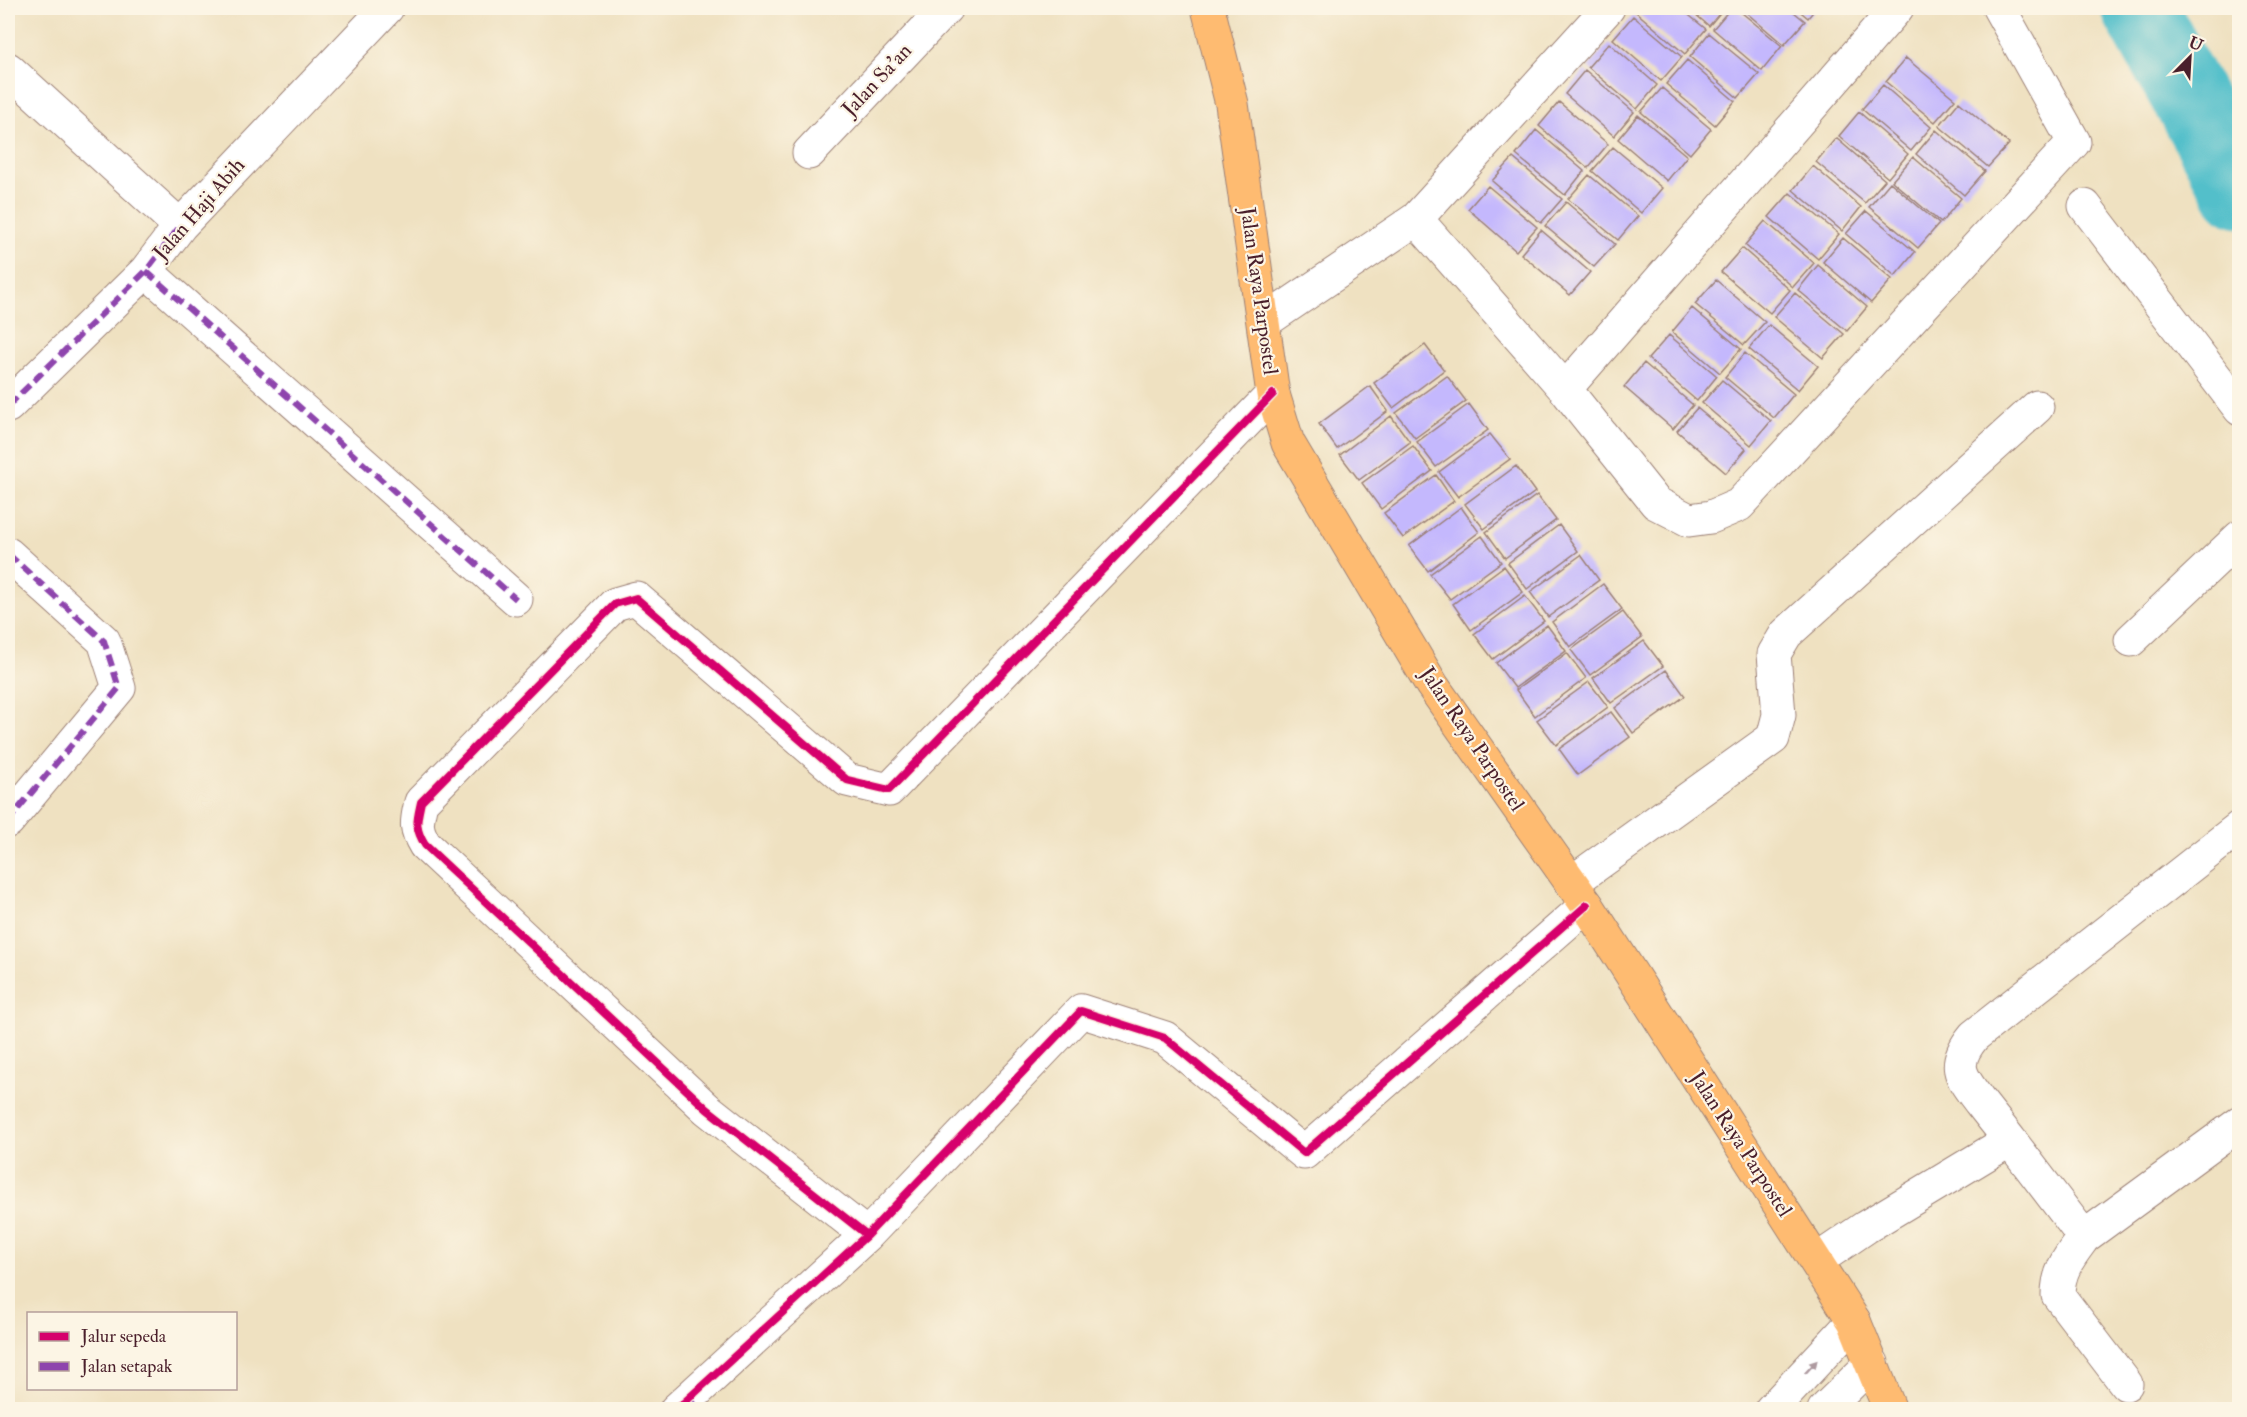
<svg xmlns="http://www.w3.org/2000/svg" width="2247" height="1417" font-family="'IM FELL Double Pica',serif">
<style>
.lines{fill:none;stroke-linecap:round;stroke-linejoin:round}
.river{stroke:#52bfca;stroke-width:75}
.building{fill:#c4b8fd}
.minor-casing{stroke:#9c8076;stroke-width:35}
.major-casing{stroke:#9c8076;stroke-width:35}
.minor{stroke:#fff;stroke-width:33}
.major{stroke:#febb71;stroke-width:33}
.quiet{stroke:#8e44ad;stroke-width:6;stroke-dasharray:12 6;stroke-linecap:butt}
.cycleway-casing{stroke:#fcf5e5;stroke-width:11}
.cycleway{stroke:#d6006c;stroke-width:8}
.oneway{fill:#ae9aa0}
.labels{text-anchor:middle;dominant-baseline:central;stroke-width:4.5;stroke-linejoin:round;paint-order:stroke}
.street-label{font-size:21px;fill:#4a1f2b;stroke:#fcf5e5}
</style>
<rect width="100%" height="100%" fill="#fcf5e5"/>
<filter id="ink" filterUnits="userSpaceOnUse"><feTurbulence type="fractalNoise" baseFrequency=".0167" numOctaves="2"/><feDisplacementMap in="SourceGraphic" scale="12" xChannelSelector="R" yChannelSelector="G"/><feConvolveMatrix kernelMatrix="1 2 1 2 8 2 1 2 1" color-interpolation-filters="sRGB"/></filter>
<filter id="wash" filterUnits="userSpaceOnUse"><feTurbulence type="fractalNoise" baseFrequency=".008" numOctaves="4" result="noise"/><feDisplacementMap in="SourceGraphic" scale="24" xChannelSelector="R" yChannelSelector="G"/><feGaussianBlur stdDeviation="1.35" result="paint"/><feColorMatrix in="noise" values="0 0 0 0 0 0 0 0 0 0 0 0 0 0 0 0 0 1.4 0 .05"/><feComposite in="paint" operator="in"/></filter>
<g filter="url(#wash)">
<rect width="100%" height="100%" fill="#efe1c1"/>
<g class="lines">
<!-- river -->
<path class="river" d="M2139,8L2240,190"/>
</g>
<g id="blocks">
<!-- building -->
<path class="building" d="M1640,8H1680L1706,29L1685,54L1636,12Z
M1688,8H1724L1709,26Z
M1731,8H1736L1782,46L1762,71L1713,29Z
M1741,8H1789L1805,21L1784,45Z
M1796,8H1816L1808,18Z
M1633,16L1682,57L1661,81L1613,39Z
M1709,33L1759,74L1738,98L1690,57Z
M1609,43L1657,85L1637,109L1588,67Z
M1906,58L1955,99L1935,122L1886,82Z
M1687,60L1735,101L1715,125L1666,84Z
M1585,70L1634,112L1614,136L1565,94Z
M1883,85L1931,127L1911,151L1862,109Z
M1662,88L1711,129L1690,154L1641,112Z
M1559,102L1608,144L1588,168L1539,126Z
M1959,102L2009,144L1988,167L1939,126Z
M1859,112L1908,154L1888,178L1839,136Z
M1638,115L1687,156L1667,181L1618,139Z
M1536,130L1584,171L1565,195L1516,155Z
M1936,130L1985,171L1964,195L1916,154Z
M1836,138L1885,180L1865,203L1816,162Z
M1613,147L1662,188L1641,213L1592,171Z
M1913,157L1961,198L1941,223L1892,181Z
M1513,158L1562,199L1541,223L1492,181Z
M1813,166L1861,207L1842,231L1793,190Z
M1589,175L1638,216L1618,240L1568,199Z
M1890,182L1939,224L1918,248L1869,207Z
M1488,186L1537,227L1516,251L1468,209Z
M1790,193L1839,234L1818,259L1769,217Z
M1566,202L1615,244L1594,267L1545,226Z
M1866,211L1915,252L1895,276L1846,234Z
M1765,221L1814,263L1793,287L1745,245Z
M1541,230L1590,272L1570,295L1521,254Z
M1843,238L1892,279L1871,303L1823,262Z
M1742,248L1790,290L1770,313L1721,272Z
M1818,265L1867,307L1847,331L1798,290Z
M1716,280L1765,322L1744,345L1695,304Z
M1795,293L1844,334L1823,358L1774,317Z
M1692,308L1741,349L1720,373L1672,332Z
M1769,325L1818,366L1798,390L1749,349Z
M1669,335L1717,376L1697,401L1648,359Z
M1425,345L1444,370L1393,408L1374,383Z
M1745,353L1794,394L1774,418L1725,377Z
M1644,363L1693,405L1673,429L1624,387Z
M1447,376L1466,401L1415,438L1396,413Z
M1722,380L1771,421L1751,445L1702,403Z
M1370,386L1388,411L1337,449L1319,424Z
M1469,404L1488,430L1436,467L1417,442Z
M1697,408L1746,449L1726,473L1677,431Z
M1391,416L1410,442L1359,480L1340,455Z
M1490,434L1510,459L1458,497L1439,472Z
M1413,446L1432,471L1381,509L1362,483Z
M1516,466L1535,492L1484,529L1465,504Z
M1436,475L1454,501L1403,538L1384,513Z
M1537,495L1556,520L1505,558L1486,532Z
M1461,507L1479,532L1428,571L1409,546Z
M1559,525L1578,551L1527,589L1508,563Z
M1482,536L1501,562L1450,599L1430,574Z
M1581,555L1599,580L1548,617L1530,592Z
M1504,566L1523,592L1471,630L1453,604Z
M1603,584L1622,609L1570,647L1552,622Z
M1525,596L1544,621L1493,659L1474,634Z
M1623,612L1642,637L1590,675L1571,650Z
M1547,625L1566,651L1515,688L1496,663Z
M1644,641L1663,666L1611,703L1593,678Z
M1567,653L1586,678L1535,716L1516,690Z
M1666,670L1685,696L1633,733L1615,708Z
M1589,682L1608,707L1556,745L1537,720Z
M1611,712L1630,737L1578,775L1559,749Z"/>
</g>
</g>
<g filter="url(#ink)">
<use href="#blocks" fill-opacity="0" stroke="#9c8076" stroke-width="1.5"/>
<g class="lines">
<!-- minor casing -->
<g class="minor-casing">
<path id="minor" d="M8,69L180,226
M809,153L946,8
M2085,206L2240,409
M1416,219L1565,389L1897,8
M146,271L516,599
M1264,322L1416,219L1608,8
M1565,389L1656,503L1689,520L1711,517L1739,505L2074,142L1999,8
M8,406L146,271L180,226L387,8
M8,554L104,641L119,688L8,821
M2131,640L2240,537
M1571,883L1773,738L1779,715L1774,654L1786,634L2037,407
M2010,1140C2000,1127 1990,1115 1980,1102C1961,1077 1950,1065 1974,1036L2240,827
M867,1235L707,1109L425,845C414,827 417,821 421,802L615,604L636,598L847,780L889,790L1273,394
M2084,1237C2070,1256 2058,1270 2058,1295L2126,1384
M1816,1261L1866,1227L2010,1140L2084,1237L2240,1123
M676,1410L867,1235L1081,1011L1165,1038L1304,1153L1587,905
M1771,1410L1854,1321
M1824,1410L1872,1363"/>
</g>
<!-- major casing -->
<g class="major-casing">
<path id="major" d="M1208,8L1232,104L1273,394L1288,443L1432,685L1587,905L1854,1321L1890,1410"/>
</g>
<!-- minor -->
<use href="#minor" class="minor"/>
<!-- major -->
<use href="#major" class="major"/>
<!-- quiet -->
<path class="quiet" d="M146,271L516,599
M8,406L146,271L180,226
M8,554L104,641L119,688L8,821
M688,1398L699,1410"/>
<!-- cycleway casing -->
<g class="cycleway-casing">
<path id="cycleway" d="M867,1235L707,1109L425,845C414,827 417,821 421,802L615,604L636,598L847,780L889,790L1273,394
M676,1410L867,1235L1081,1011L1165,1038L1304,1153L1587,905"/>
</g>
<!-- cycleway -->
<use href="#cycleway" class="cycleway"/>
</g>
<!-- one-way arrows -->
<defs><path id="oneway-solid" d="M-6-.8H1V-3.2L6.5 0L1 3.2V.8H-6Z" transform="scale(1.5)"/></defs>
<use class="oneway" href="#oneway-solid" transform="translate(1811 1367) rotate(-47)"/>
</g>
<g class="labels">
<!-- street labels -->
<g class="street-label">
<text transform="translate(877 80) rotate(-47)">Jalan Sa'an</text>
<text transform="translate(199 209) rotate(-49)">Jalan Haji Abih</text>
<text transform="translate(1259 291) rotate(82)">Jalan Raya Parpostel</text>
<text transform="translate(1472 739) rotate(56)">Jalan Raya Parpostel</text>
<text transform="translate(1741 1144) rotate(57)">Jalan Raya Parpostel</text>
</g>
</g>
<!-- margin -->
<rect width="2247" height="1417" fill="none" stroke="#fcf5e5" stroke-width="30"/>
<!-- legend -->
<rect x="27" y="1312" width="210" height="78" fill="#fcf5e5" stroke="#b59f9b" stroke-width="1.5"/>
<rect x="39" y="1332" width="30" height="9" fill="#d6006c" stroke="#b59f9b" stroke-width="1.5"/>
<text x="81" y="1342" font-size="18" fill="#4a1f2b">Jalur sepeda</text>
<rect x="39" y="1362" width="30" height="9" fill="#8e44ad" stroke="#b59f9b" stroke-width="1.5"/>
<text x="81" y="1372" font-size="18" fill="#4a1f2b">Jalan setapak</text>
<!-- north arrow -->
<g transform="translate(2190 57) rotate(24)" stroke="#fcf5e5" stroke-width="4.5" paint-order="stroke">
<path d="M0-4.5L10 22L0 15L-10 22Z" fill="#4a1f2b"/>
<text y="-9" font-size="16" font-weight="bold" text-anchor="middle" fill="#4a1f2b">U</text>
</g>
</svg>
